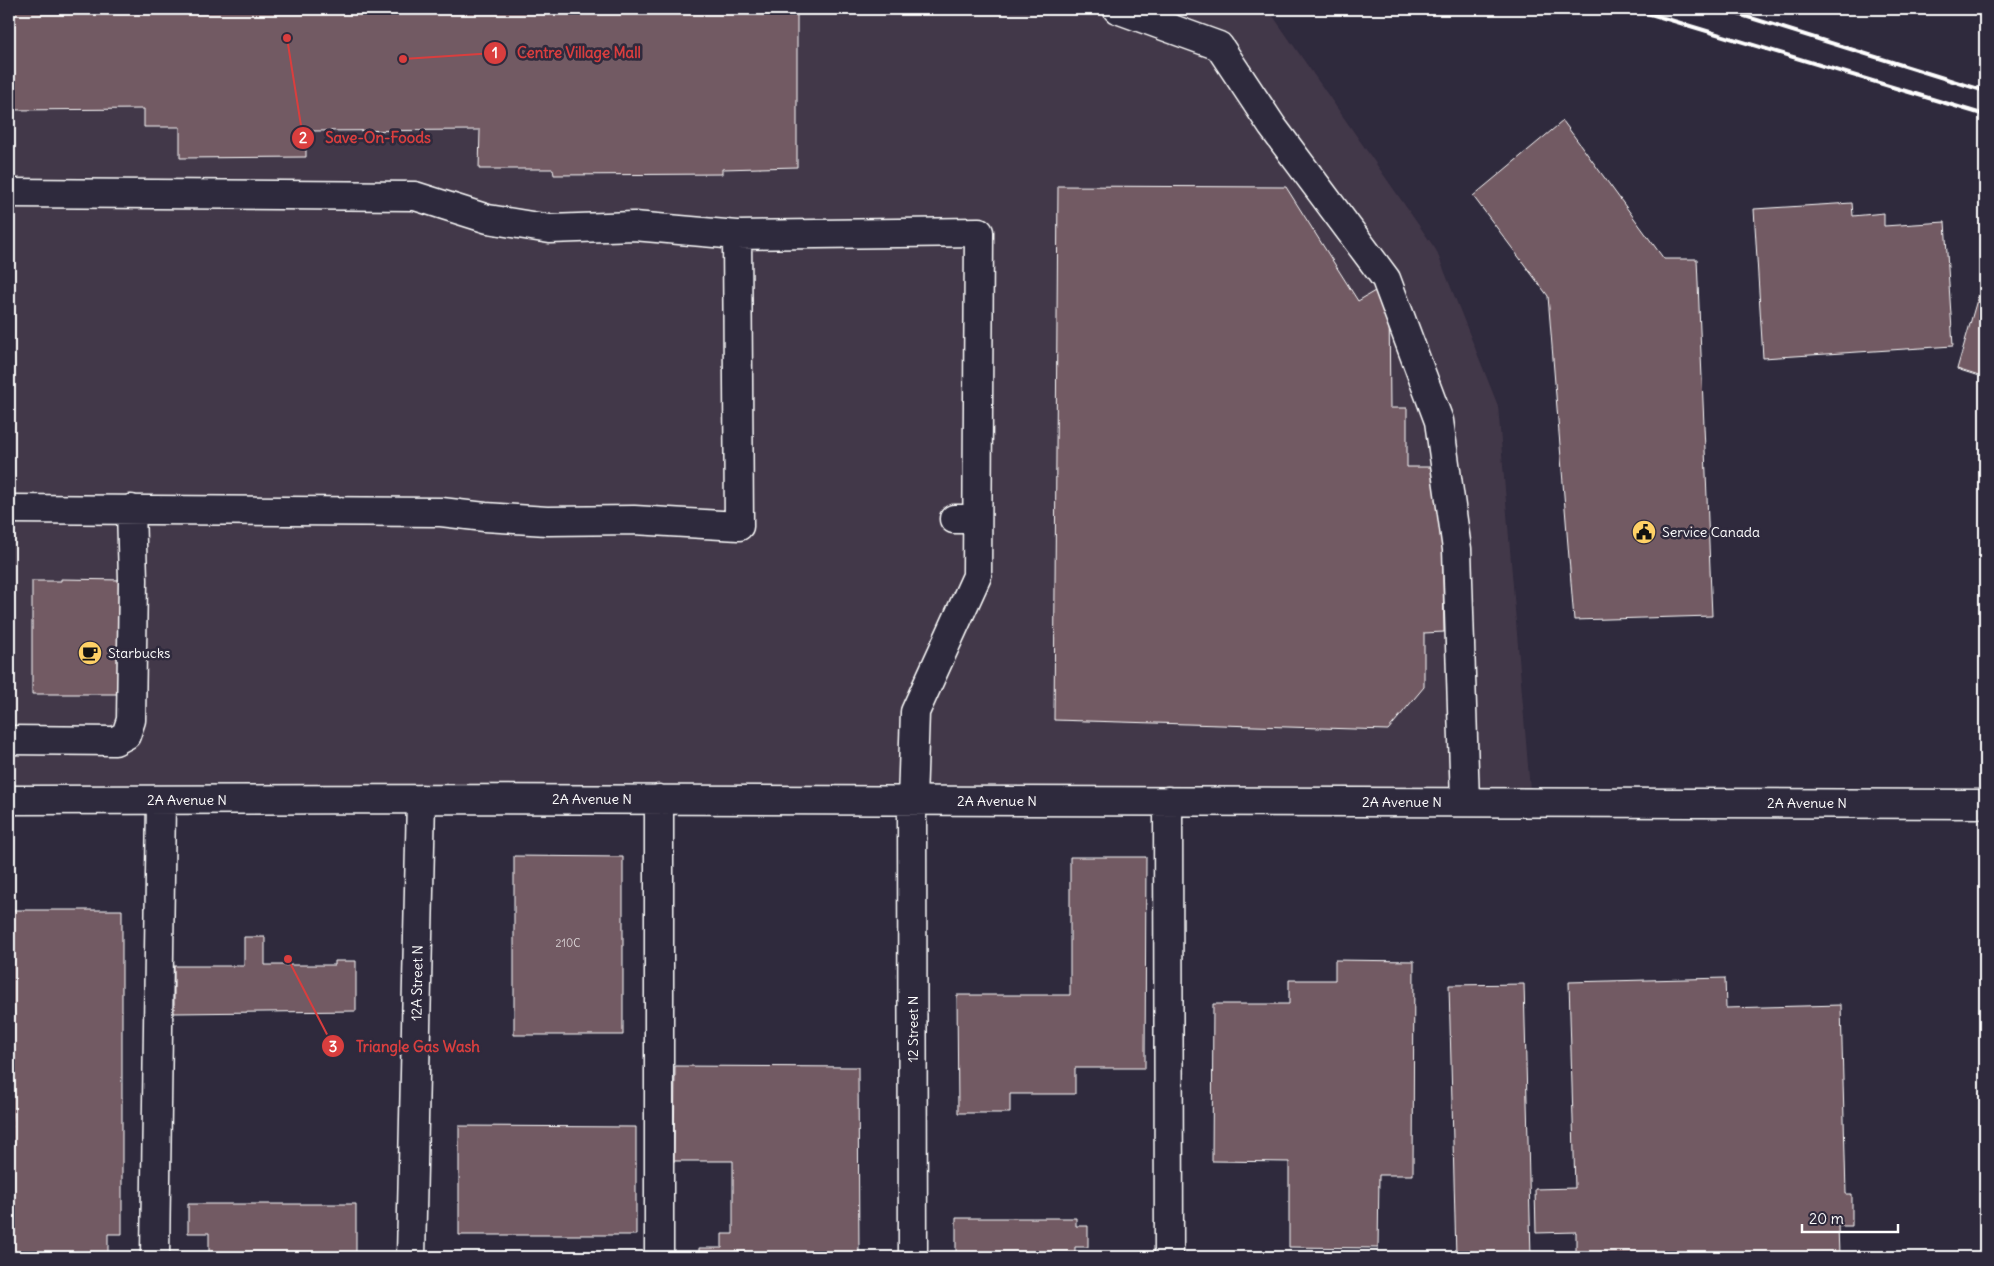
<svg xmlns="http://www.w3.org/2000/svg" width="1994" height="1266" font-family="Delius,sans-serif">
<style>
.built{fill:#433849}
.building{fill:#725a64;stroke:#fff}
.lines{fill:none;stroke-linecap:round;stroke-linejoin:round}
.minor-casing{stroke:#fff;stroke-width:31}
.minor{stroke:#2f2a3d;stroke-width:28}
.rail{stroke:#fff;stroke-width:4}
.labels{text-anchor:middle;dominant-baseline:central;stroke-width:5;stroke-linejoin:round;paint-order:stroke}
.number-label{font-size:11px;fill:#dcd6d8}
.poi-label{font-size:14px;fill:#fff;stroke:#2f2a3d;text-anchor:start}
.street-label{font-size:14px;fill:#fff;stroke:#2f2a3d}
.leader{fill:none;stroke:#da3e3e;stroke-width:2}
.callout-dot{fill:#da3e3e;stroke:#2f2a3d;stroke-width:2}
.mark-label{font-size:15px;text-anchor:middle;font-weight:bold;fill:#fff}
.callout-label{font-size:15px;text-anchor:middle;font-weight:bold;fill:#da3e3e;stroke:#2f2a3d;stroke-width:5;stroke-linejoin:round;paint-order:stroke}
</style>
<rect width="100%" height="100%" fill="#2f2a3d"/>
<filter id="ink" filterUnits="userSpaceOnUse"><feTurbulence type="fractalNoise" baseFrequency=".02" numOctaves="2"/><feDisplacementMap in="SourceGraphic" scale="10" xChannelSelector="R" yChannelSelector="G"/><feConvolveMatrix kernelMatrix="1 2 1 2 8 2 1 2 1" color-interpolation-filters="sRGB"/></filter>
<g filter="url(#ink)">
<!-- built -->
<path class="built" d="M9,9H1268L1436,250L1498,406L1531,802L9,800Z"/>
<!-- building -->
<path class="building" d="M9,9H797V167L722,169V174L554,175L553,169H479L480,130L306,131V157L180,158V127H144V109L9,110Z
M1563,121L1664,259H1697L1712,616L1574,620L1548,296L1473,196Z
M1058,186L1286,187L1358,301L1380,288L1389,304L1390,408H1407V467H1441L1444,632L1424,633V687L1388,730L1054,720Z
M1852,203L1853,216L1884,213V226L1945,222L1953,346L1763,358L1754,209Z
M1985,272V378L1957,369Z
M61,579L123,580L121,694H32V581H61Z
M514,856L623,857V1035H514Z
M1070,857H1146L1145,1068H1075V1094H1010V1113H958L957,995H1070Z
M9,910H122V1234H108V1257H9V1233H11V1013H9Z
M244,937H265V965H335V961H356V1011L174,1013V966H244Z
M1335,960L1414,961L1413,1175H1379L1378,1248L1289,1247V1162L1212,1161L1213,1004H1289V980H1335Z
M1725,978L1726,1008L1841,1005L1846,1194H1852V1226H1838L1839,1255H1824V1257H1576V1232L1536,1233L1535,1189L1575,1188L1569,982Z
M1524,984L1531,1257H1456L1449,985Z
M675,1066L858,1067L859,1257H699V1248H722V1234H733V1161H674Z
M459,1126L636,1127V1235H459Z
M188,1204H356V1257H209V1233H188Z
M956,1218H1076V1226H1088V1247H1075V1257H956Z"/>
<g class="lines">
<!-- minor casing -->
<g class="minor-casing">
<path id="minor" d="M1117,9L1219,46L1272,126L1386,279L1439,421L1457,549L1465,802
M9,193L415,196L488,219L550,229L634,226L737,235L979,232L977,576L915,712L912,801L913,1257
M9,509L441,512L485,517L547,521L634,520L739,526L737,235
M954,519H977
M9,740L115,741L126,735L131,720L133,580L131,509
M659,799V1257
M9,800L421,799L1985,804
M1168,801L1169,1257
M155,1257L161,800
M411,1257L421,799"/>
</g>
<!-- minor -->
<use href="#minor" class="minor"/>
<!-- rail -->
<path class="rail" d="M1634,9L1985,115
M1722,9L1985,91"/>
</g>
</g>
<!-- icons -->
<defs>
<g id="civic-disc" transform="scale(1.25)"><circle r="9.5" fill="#ffd166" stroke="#2f2a3d"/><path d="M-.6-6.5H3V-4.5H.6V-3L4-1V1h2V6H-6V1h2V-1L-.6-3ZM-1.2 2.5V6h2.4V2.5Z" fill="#111"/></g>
<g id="cafe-disc" transform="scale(1.25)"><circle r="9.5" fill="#ffd166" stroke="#2f2a3d"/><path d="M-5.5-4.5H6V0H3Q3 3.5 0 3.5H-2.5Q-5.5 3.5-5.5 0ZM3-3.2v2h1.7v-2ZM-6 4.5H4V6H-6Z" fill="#111"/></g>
</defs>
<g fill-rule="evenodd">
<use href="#civic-disc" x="1644" y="532"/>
<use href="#cafe-disc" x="90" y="653"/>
</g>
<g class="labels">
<!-- number labels -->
<g class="number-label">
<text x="568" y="943">210C</text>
</g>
<!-- poi labels -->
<g class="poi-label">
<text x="1662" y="532">Service Canada</text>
<text x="108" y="653">Starbucks</text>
</g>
<!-- street labels -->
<g class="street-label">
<text x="592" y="799">2A Avenue N</text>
<text x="187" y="800">2A Avenue N</text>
<text x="997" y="801">2A Avenue N</text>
<text x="1402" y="802">2A Avenue N</text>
<text x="1807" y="803">2A Avenue N</text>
<text transform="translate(417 983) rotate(-89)">12A Street N</text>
<text transform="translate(913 1029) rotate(-90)">12 Street N</text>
</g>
</g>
<!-- callouts -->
<path class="leader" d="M403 59L495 53M287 38L303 138M288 959L333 1046"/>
<g class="callout-dot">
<circle cx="403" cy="59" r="5"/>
<circle cx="287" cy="38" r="5"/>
<circle cx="288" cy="959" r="5"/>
<circle cx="495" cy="53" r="12"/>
<circle cx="303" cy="138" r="12"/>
<circle cx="333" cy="1046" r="12"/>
</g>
<g class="mark-label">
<text x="495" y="58">1</text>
<text x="303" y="143">2</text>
<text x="333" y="1052">3</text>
</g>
<g class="callout-label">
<text x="579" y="58">Centre Village Mall</text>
<text x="378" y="143">Save-On-Foods</text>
<text x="418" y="1052">Triangle Gas Wash</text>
</g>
<!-- margin -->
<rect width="1994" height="1266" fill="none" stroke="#2f2a3d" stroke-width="30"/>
<rect x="15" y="15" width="1964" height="1236" fill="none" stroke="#fff" stroke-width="2" filter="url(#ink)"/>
<!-- scale -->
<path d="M1802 1224v8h96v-8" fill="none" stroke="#ffffff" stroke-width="2.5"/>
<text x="1809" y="1224" font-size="15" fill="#ffffff" stroke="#2f2a3d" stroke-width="4" paint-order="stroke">20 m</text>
</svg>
